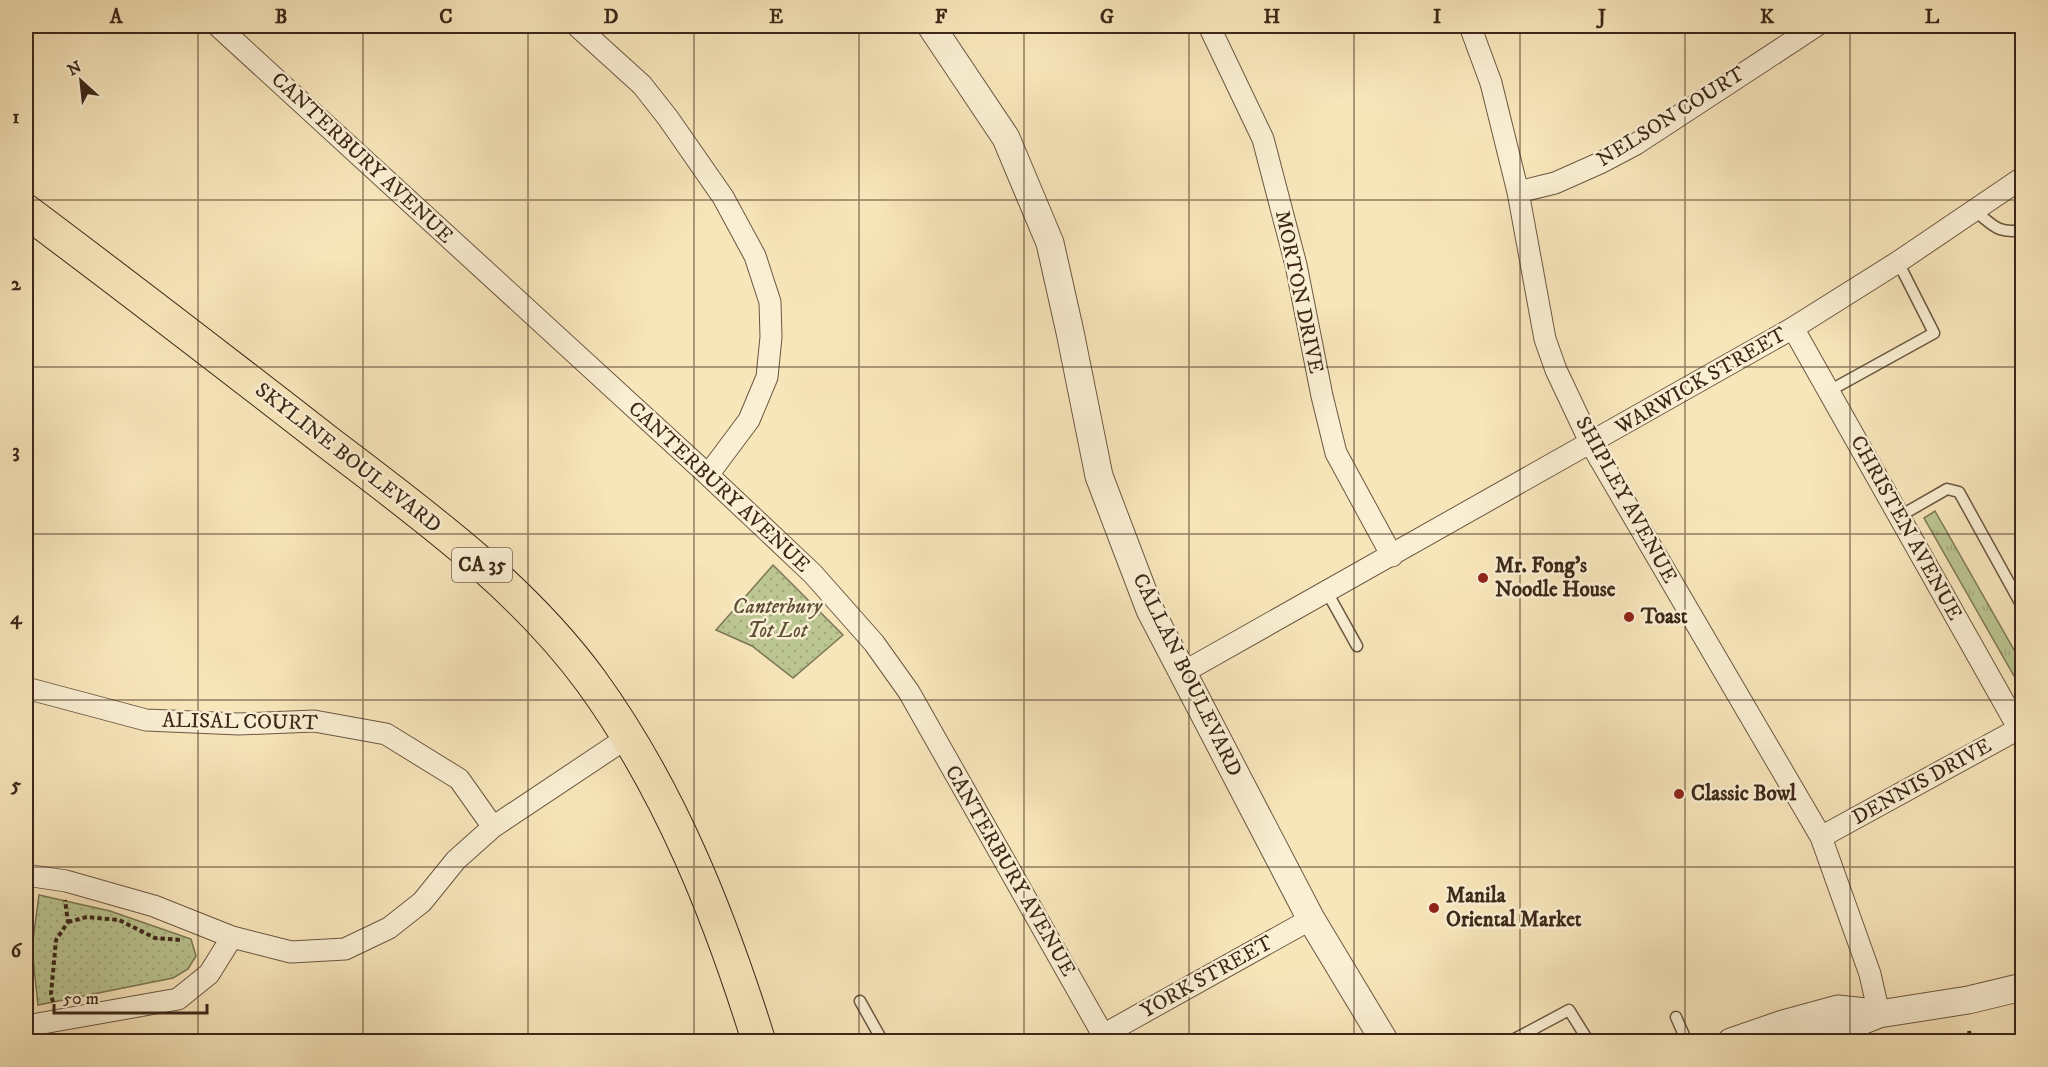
<svg xmlns="http://www.w3.org/2000/svg" width="2048" height="1067" font-family="'IM FELL DW Pica',serif">
<style>
.grass{fill:url(#grass-tufts);stroke:#7c7655;stroke-width:1.5}
.park{fill:url(#park-dots);stroke:#7c7655;stroke-width:1.5}
.lines{fill:none;stroke-linecap:round;stroke-linejoin:round}
.service-casing{stroke:#6b5741;stroke-width:13}
.minor-casing{stroke:#6b5741;stroke-width:23}
.tertiary-casing{stroke:#6b5741;stroke-width:29}
.primary-casing{stroke:#3c2718;stroke-width:35}
.path{stroke:#3c2718;stroke-width:4;stroke-dasharray:4.5 3;stroke-linecap:butt}
.service{stroke:#faefd3;stroke-width:10}
.minor{stroke:#faefd3;stroke-width:21}
.tertiary{stroke:#faefd3;stroke-width:27}
.primary{stroke:#f8e6bb;stroke-width:33}
.grid{fill:none;stroke:#3c2718;stroke-width:1.5;stroke-opacity:0.55}
.poi-dot{fill:#8f2418;stroke:#faefd3;stroke-width:2}
.labels{text-anchor:middle;dominant-baseline:central;stroke-width:5;stroke-linejoin:round;paint-order:stroke}
.shield{fill:#faefd3;stroke:#756350;stroke-width:1.5}
.shield-label{font-size:20px;font-weight:bold;fill:#3c2718}
.street-label{font-size:21px;fill:#3c2718;stroke:#faefd3}
.poi-label{font-size:21px;font-weight:bold;fill:#3c2718;stroke:#faefd3;text-anchor:start}
.park-label{font-size:21px;font-style:italic;fill:#5c4f36;stroke:#faefd3}
.neatline{fill:none;stroke:#3c2718;stroke-width:2}
.grid-label{font-size:20px;text-anchor:middle;font-weight:bold;fill:#3c2718}
</style>
<defs>
<pattern id="grass-tufts" width="24" height="20" patternUnits="userSpaceOnUse" patternTransform="scale(1.5)"><rect width="24" height="20" fill="#bbc692"/><path d="M3 7l-1-3M5 7V3M7 7l1-3M15 17l-1-3M17 17v-4M19 17l1-3" fill="none" stroke="#a2aa7d"/></pattern>
<pattern id="park-dots" width="8" height="8" patternUnits="userSpaceOnUse" patternTransform="scale(1.5)"><rect width="8" height="8" fill="#bbc692"/><path d="M2 2h.1M6 6h.1" fill="none" stroke="#a2aa7d" stroke-width="1.8" stroke-linecap="round"/></pattern>
</defs>
<rect width="100%" height="100%" fill="#f8e6bb"/>
<filter id="stains"><feTurbulence type="fractalNoise" baseFrequency=".00333" numOctaves="4"/><feColorMatrix values="0 0 0 0 .2 0 0 0 0 .09 0 0 0 0 .02 0 0 0 .5 -.17"/></filter>
<radialGradient id="worn" r=".72"><stop offset=".6" stop-color="#630" stop-opacity="0"/><stop offset="1" stop-color="#630" stop-opacity=".3"/></radialGradient>
<!-- grass -->
<path class="grass" d="M1935,511L2022,664V690L1924,518Z"/>
<!-- park -->
<path class="park" d="M773,565L843,635L793,678L752,646L716,630Z
M39,895L110,911L191,939L196,956L188,969L173,978L38,1005L32,948Z"/>
<g class="lines">
<!-- service casing -->
<g class="service-casing">
<path id="service" d="M1974,210C1993,225 1997,234 2022,230
M1829,391L1934,333L1898,262
M1900,516L1947,489L1959,492L2022,606
M1327,592L1357,646
M860,1001L883,1042
M1676,1017L1687,1042
M1509,1042L1569,1010L1589,1042"/>
</g>
<!-- minor casing -->
<g class="minor-casing">
<path id="minor" d="M218,26L708,475L813,574L874,643L909,692L1107,1042
M577,26L642,85L668,118L723,197L755,256L770,302L771,337L767,377L749,420L708,475
M1209,26L1263,139L1296,265L1322,396L1336,453L1392,556
M1470,26L1491,83L1518,192L1545,339L1556,370L1591,444L1821,837L1870,974L1879,1014
M1518,192L1555,183L1600,163L1636,144L1816,26
M1793,328L2019,729
M1182,673L1793,328L1898,262L2022,178
M26,688L146,720L239,724L314,721L386,734L459,779L493,827
M1821,837L2022,727
M26,875L66,881L154,906L232,937L291,952L345,949L389,928L422,902L456,860L493,827L628,737
M26,1026L178,999L209,974L232,937
M1103,1035L1311,919"/>
</g>
<!-- tertiary casing -->
<g class="tertiary-casing">
<path id="tertiary" d="M931,26L1006,138L1050,243L1070,332L1099,476L1150,610L1311,919L1385,1042
M1731,1042L1783,1024L1838,1009L1875,1013
M1795,1042L1844,1028L1879,1014L1968,1000L2022,987"/>
</g>
<!-- primary casing -->
<g class="primary-casing">
<path id="primary" d="M26,211C126,286 226,363 325,440C419,512 520,584 591,681C670,790 719,914 759,1042"/>
</g>
<!-- path -->
<path class="path" d="M68,922L87,917L119,920L155,938L181,940
M53,1002L51,994L56,940L68,922L65,900
M2019,1019L2022,1031
M1969,1031L1971,1042
M1973,1042L2007,1039L2021,1042"/>
<!-- service -->
<use href="#service" class="service"/>
<!-- minor -->
<use href="#minor" class="minor"/>
<!-- tertiary -->
<use href="#tertiary" class="tertiary"/>
<!-- primary -->
<use href="#primary" class="primary"/>
</g>
<!-- grid -->
<path class="grid" d="M198,26V1042M363,26V1042M528,26V1042M694,26V1042M859,26V1042M1024,26V1042M1189,26V1042M1354,26V1042M1520,26V1042M1685,26V1042M1850,26V1042M26,200H2022M26,367H2022M26,534H2022M26,700H2022M26,867H2022"/>
<!-- markers -->
<g class="poi-dot">
<circle cx="1483" cy="578" r="6"/>
<circle cx="1629" cy="617" r="6"/>
<circle cx="1679" cy="794" r="6"/>
<circle cx="1434" cy="908" r="6"/>
</g>
<g class="labels">
<!-- shield labels -->
<rect class="shield" x="452" y="548" width="60" height="34" rx="4.5"/>
<g class="shield-label">
<text x="482" y="565">CA 35</text>
</g>
<!-- street labels -->
<g class="street-label">
<text transform="translate(1671 117) rotate(-32)">NELSON COURT</text>
<text transform="translate(362 158) rotate(43)">CANTERBURY AVENUE</text>
<text transform="translate(1299 292) rotate(78)">MORTON DRIVE</text>
<text transform="translate(1701 381) rotate(-30)">WARWICK STREET</text>
<text transform="translate(348 458) rotate(38)">SKYLINE BOULEVARD</text>
<text transform="translate(719 487) rotate(43)">CANTERBURY AVENUE</text>
<text transform="translate(1626 500) rotate(61)">SHIPLEY AVENUE</text>
<text transform="translate(1906 528) rotate(61)">CHRISTEN AVENUE</text>
<text transform="translate(1187 675) rotate(64)">CALLAN BOULEVARD</text>
<text transform="translate(240 722) rotate(1)">ALISAL COURT</text>
<text transform="translate(1922 782) rotate(-29)">DENNIS DRIVE</text>
<text transform="translate(1010 871) rotate(60)">CANTERBURY AVENUE</text>
<text transform="translate(1207 977) rotate(-29)">YORK STREET</text>
</g>
<!-- poi labels -->
<g class="poi-label">
<text x="1495" y="566">Mr. Fong's<tspan x="1495" dy="24">Noodle House</tspan></text>
<text x="1641" y="617">Toast</text>
<text x="1691" y="794">Classic Bowl</text>
<text x="1446" y="896">Manila<tspan x="1446" dy="24">Oriental Market</tspan></text>
</g>
<!-- park labels -->
<g class="park-label">
<text x="777" y="607">Canterbury<tspan x="777" dy="24">Tot Lot</tspan></text>
</g>
</g>
<!-- margin -->
<rect width="2048" height="1067" fill="none" stroke="#f8e6bb" stroke-width="66"/>
<!-- north arrow -->
<g transform="translate(81 81) rotate(333)" stroke="#faefd3" stroke-width="4.5" paint-order="stroke">
<path d="M0-4.5L10 22L0 15L-10 22Z" fill="#3c2718"/>
<text y="-9" font-size="16" font-weight="bold" text-anchor="middle" fill="#3c2718">N</text>
</g>
<!-- scale -->
<path d="M54 1004v9h153v-9" fill="none" stroke="#3c2718" stroke-width="3"/>
<text x="63" y="1004" font-size="18" fill="#3c2718" stroke="#faefd3" stroke-width="4.5" paint-order="stroke">50 m</text>
<rect x="33" y="33" width="1982" height="1001" class="neatline"/>
<g class="grid-label">
<text x="116" y="23">A</text>
<text x="281" y="23">B</text>
<text x="446" y="23">C</text>
<text x="611" y="23">D</text>
<text x="776" y="23">E</text>
<text x="941" y="23">F</text>
<text x="1107" y="23">G</text>
<text x="1272" y="23">H</text>
<text x="1437" y="23">I</text>
<text x="1602" y="23">J</text>
<text x="1767" y="23">K</text>
<text x="1932" y="23">L</text>
<text x="16" y="123">1</text>
<text x="16" y="290">2</text>
<text x="16" y="457">3</text>
<text x="16" y="624">4</text>
<text x="16" y="791">5</text>
<text x="16" y="957">6</text>
</g>
<rect width="100%" height="100%" filter="url(#stains)"/>
<rect width="100%" height="100%" fill="url(#worn)"/>
</svg>
